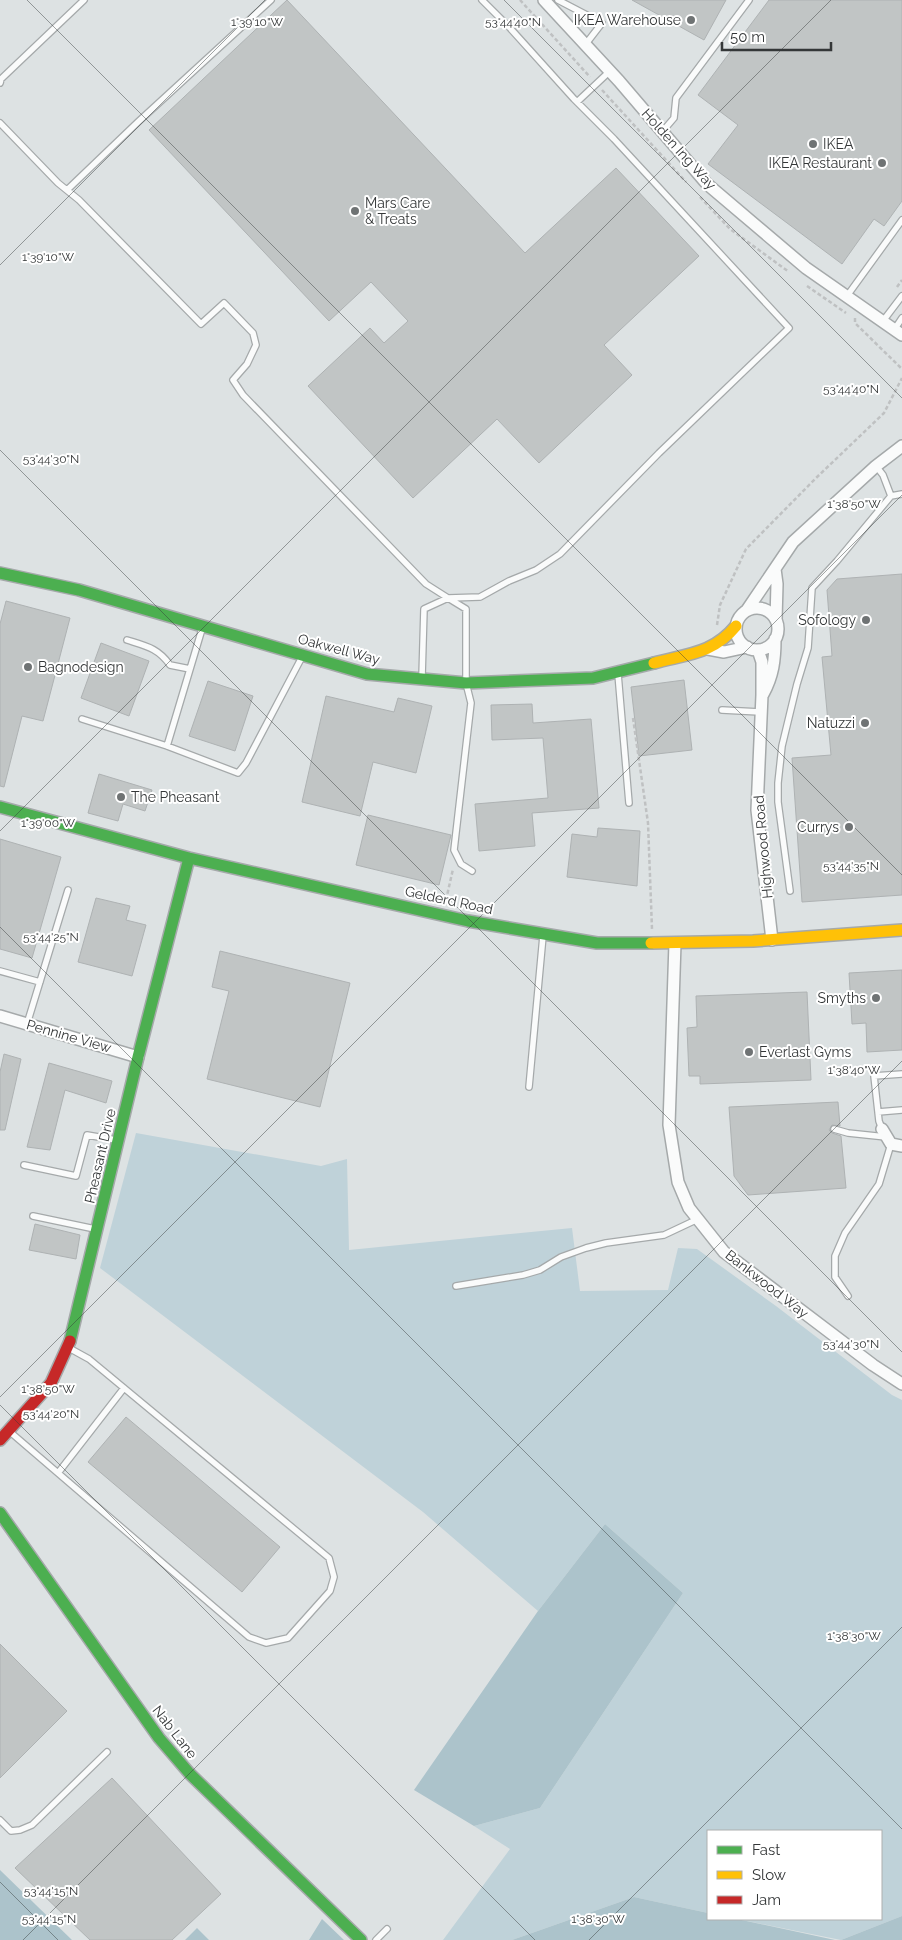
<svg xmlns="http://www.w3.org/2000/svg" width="902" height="1940" font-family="Raleway,sans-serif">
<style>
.green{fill:#bfd2d9}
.forest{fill:#acc3cb}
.building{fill:#c1c5c5;stroke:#aeb2b3}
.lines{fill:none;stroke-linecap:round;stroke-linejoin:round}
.lane-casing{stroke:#a5a9aa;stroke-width:8}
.street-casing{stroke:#a5a9aa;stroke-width:14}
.fast-casing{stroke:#a5a9aa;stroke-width:14}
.slow-casing{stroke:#a5a9aa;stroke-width:14}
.jam-casing{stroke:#a5a9aa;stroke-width:14}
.path{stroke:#bfc1c2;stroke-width:2.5;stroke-dasharray:4 2.5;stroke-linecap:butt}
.lane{stroke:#fafbfb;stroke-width:5.5}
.street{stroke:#fafbfb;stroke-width:11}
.fast{stroke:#4caf50;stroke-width:11}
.slow{stroke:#ffc107;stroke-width:11}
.jam{stroke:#c62828;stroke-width:11}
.ticks{fill:none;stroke:#343738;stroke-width:1;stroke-opacity:0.45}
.poi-dot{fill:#6f7374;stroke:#fff;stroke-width:2}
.labels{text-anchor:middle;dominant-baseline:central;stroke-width:4;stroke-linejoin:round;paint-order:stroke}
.poi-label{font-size:14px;fill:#343738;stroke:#fff;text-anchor:end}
.street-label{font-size:14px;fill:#343738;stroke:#fff}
.ticks-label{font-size:12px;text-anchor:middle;fill:#343738;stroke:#fff;stroke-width:4;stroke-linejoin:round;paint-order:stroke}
</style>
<rect width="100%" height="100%" fill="#dde2e3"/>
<!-- green -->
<path class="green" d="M136,1133L321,1166L347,1159L349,1250L572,1228L580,1291L668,1290L678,1248L697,1249L776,1306L892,1395L902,1400V1916L841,1940L737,1919H881V1831H708V1913L634,1897L512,1940H443L510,1849L474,1826L540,1808L683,1593L605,1524L538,1611L423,1512L100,1268Z"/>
<!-- forest -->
<path class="forest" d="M605,1524L683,1593L540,1808L474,1826L414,1790L538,1611Z
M0,1870L72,1940H0Z
M634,1897L708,1913V1919H737L835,1940H512Z
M902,1916V1940H841Z
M322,1919L344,1940H309Z
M197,1928L209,1940H185Z"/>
<!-- building -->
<path class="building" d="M287,0L525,253L616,168L699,256L604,345L632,375L539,463L497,419L413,498L308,386L370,328L384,343L408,321L371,282L329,321L149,130Z
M632,0H726L704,40Z
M769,0H902V201L884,226L874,219L842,264L708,164L738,125L698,95Z
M902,574V895L802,902L792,758L831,755L822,657L832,656L827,590L837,579Z
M6,601L70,618L43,721L22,716L4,787L0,786V624Z
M101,643L149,661L129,716L81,698Z
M684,680L692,750L639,756L631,687Z
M208,681L253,696L235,751L189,736Z
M326,696L394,712L398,698L432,706L416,773L373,762L360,816L302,802Z
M532,704L533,723L591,719L599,808L532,813L535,846L479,851L475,804L548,798L543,738L492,740L491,705Z
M99,774L152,790L145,811L123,804L118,821L88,813Z
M368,815L451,835L439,885L356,865Z
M598,828L640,831L637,886L567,877L572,834L597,837Z
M0,839L61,857L32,958L0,949Z
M96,898L130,906L126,920L146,925L132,976L78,962Z
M220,951L350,983L320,1107L207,1079L229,991L212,987Z
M902,970V1050L867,1052L866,1023L852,1024L849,973Z
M807,992L811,1080L700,1084V1076H689L687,1028L697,1027L696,996Z
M4,1054L21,1059L5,1130H0V1072Z
M49,1063L112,1081L106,1103L65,1090L50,1150L27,1147Z
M838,1102L840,1126L832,1125L829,1130L832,1133L841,1136L846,1188L748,1195L734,1176L729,1107Z
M35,1224L80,1235L76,1259L29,1250Z
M126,1417L280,1547L242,1592L88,1462Z
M0,1644L67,1711L0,1778Z
M112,1778L221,1894L172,1940H90L15,1868Z"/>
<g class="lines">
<!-- lane casing -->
<g class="lane-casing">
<path id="lane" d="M558,0L602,23L585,45
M0,83L1,79L84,0
M577,102L610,71
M0,123L58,183L79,200L201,324L224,303L253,333L256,345L247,364L233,380L243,395L426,584L448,598L480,597L509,581L536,570L560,554L659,453L789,328L614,139L574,99L510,28L482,0
M662,132L674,118L676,98L749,0
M67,190L138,122L271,0
M847,296L902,220
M883,321L902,296
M894,330L902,318
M876,466L883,475L891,496L902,494
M127,640C146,646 158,648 170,665L190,669
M618,674L629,803
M422,677L424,609L448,598L466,609V683L471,703L454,850L461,864L472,871
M722,710L760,712
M82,719L167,746L238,773L246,763L302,657
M167,746L202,629
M790,891L778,802V783L782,746L797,684L808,648L812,588L837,561L891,496
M0,971L40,982
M27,1024L68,890
M529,1087L543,936
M878,1112L902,1110
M834,1129L848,1133L886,1137
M882,1129L879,1121L874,1076L902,1074
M24,1165L76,1176L87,1135L116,1140
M33,1216L95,1229
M456,1286L523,1275L540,1270L561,1257L586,1248L606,1243L664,1235L698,1219
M848,1296L835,1277V1256L845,1233L879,1184L891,1144
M9,1431L249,1637L266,1643L288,1638L330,1591L334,1577L329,1558L89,1359L69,1348
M58,1473L124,1388
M0,1820L11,1831L20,1830L32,1825L107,1752
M376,1940L387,1929"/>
</g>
<!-- street casing -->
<g class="street-casing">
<path id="street" d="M544,0L619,81L707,184L806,268L902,335
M775,569L777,584L776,620
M736 629a21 21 0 1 1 42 0a21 21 0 1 1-42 0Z
M747,610L793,542L876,466L902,446
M708,649L724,652L747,647
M758,650L762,662V695L757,810L772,940
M763,694C773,676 775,660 775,639
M675,943L669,1125L678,1182L689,1208L724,1252L873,1365L902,1384
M0,1016L138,1057
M882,1129L891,1144L902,1146"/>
</g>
<!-- fast casing -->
<g class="fast-casing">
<path id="fast" d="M0,573L79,590L367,674L466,683L593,678L654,663
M0,807L189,858L468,921L597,943H651
M70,1341L138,1057L189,858
M0,1513L159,1738L190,1774L361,1940"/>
</g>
<!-- slow casing -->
<g class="slow-casing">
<path id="slow" d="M654,663C687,654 713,654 736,626
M651,943L753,941L902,930"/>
</g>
<!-- jam casing -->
<g class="jam-casing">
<path id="jam" d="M0,1440L51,1383L70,1341"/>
</g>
<!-- path -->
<path class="path" d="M520,0L590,77
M602,90L686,182
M700,197L730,229L789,272
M807,286L846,313
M897,287L902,280
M855,318V323L902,369
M717,625L720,605L746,549L816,478L884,413L902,378
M633,718L648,823L652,929
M446,900L453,869"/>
<!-- lane -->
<use href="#lane" class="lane"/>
<!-- street -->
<use href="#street" class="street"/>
<!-- fast -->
<use href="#fast" class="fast"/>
<!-- slow -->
<use href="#slow" class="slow"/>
<!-- jam -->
<use href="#jam" class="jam"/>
</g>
<!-- ticks -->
<path class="ticks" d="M27,0L902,875M504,0L902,398M0,265L265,0M0,450L902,1352M0,831L831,0M0,927L902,1829M0,1397L902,495M0,1405L535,1940M0,1882L58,1940M23,1940L902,1061M589,1940L902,1627"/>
<!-- markers -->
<g class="poi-dot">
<circle cx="691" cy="20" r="5"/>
<circle cx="813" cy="144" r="5"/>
<circle cx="882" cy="163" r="5"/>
<circle cx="355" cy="211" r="5"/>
<circle cx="866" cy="620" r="5"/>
<circle cx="28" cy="667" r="5"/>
<circle cx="865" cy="723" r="5"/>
<circle cx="121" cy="797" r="5"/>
<circle cx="849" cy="827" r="5"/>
<circle cx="876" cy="998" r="5"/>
<circle cx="749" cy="1052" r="5"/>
</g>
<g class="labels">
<!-- poi labels -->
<g class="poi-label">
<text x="681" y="20">IKEA Warehouse</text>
<text x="823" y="144" text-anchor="start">IKEA</text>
<text x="872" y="163">IKEA Restaurant</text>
<text x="365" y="203" text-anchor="start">Mars Care<tspan x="365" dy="16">&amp; Treats</tspan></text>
<text x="856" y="620">Sofology</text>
<text x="38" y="667" text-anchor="start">Bagnodesign</text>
<text x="855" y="723">Natuzzi</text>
<text x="131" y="797" text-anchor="start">The Pheasant</text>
<text x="839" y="827">Currys</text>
<text x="866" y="998">Smyths</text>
<text x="759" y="1052" text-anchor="start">Everlast Gyms</text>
</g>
<!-- street labels -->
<g class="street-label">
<text transform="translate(679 149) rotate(48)">Holden Ing Way</text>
<text transform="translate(339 649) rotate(15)">Oakwell Way</text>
<text transform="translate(763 847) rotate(-95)">Highwood Road</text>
<text transform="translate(449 900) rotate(12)">Gelderd Road</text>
<text transform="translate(69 1036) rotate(16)">Pennine View</text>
<text transform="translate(100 1156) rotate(-77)">Pheasant Drive</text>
<text transform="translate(767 1284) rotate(38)">Bankwood Way</text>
<text transform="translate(175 1732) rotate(52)">Nab Lane</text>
</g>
</g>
<g class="ticks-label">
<text x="257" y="26">1°39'10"W</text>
<text x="513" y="26">53°44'40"N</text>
<text x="48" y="261">1°39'10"W</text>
<text x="851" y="393">53°44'40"N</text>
<text x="51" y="463">53°44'30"N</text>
<text x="854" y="508">1°38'50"W</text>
<text x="48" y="827">1°39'00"W</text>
<text x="851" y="870">53°44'35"N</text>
<text x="51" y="941">53°44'25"N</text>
<text x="854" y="1074">1°38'40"W</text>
<text x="851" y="1348">53°44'30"N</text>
<text x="48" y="1393">1°38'50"W</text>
<text x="51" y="1418">53°44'20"N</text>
<text x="854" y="1640">1°38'30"W</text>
<text x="51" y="1895">53°44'15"N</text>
<text x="49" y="1923">53°44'15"N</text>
<text x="598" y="1923">1°38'30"W</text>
</g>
<!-- legend -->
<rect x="707" y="1830" width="175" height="90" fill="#ffffff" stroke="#aeafaf"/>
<rect x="717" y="1846" width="25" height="8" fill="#4caf50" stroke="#aeafaf"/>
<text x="752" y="1855" font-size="15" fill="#343738">Fast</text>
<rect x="717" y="1871" width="25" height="8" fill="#ffc107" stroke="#aeafaf"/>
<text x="752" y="1880" font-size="15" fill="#343738">Slow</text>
<rect x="717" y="1896" width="25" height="8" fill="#c62828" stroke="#aeafaf"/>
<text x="752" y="1905" font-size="15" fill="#343738">Jam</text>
<!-- scale -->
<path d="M722 42v8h109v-8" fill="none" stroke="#343738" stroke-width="2.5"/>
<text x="730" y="42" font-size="15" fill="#343738" stroke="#ffffff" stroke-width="4" paint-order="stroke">50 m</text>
</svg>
